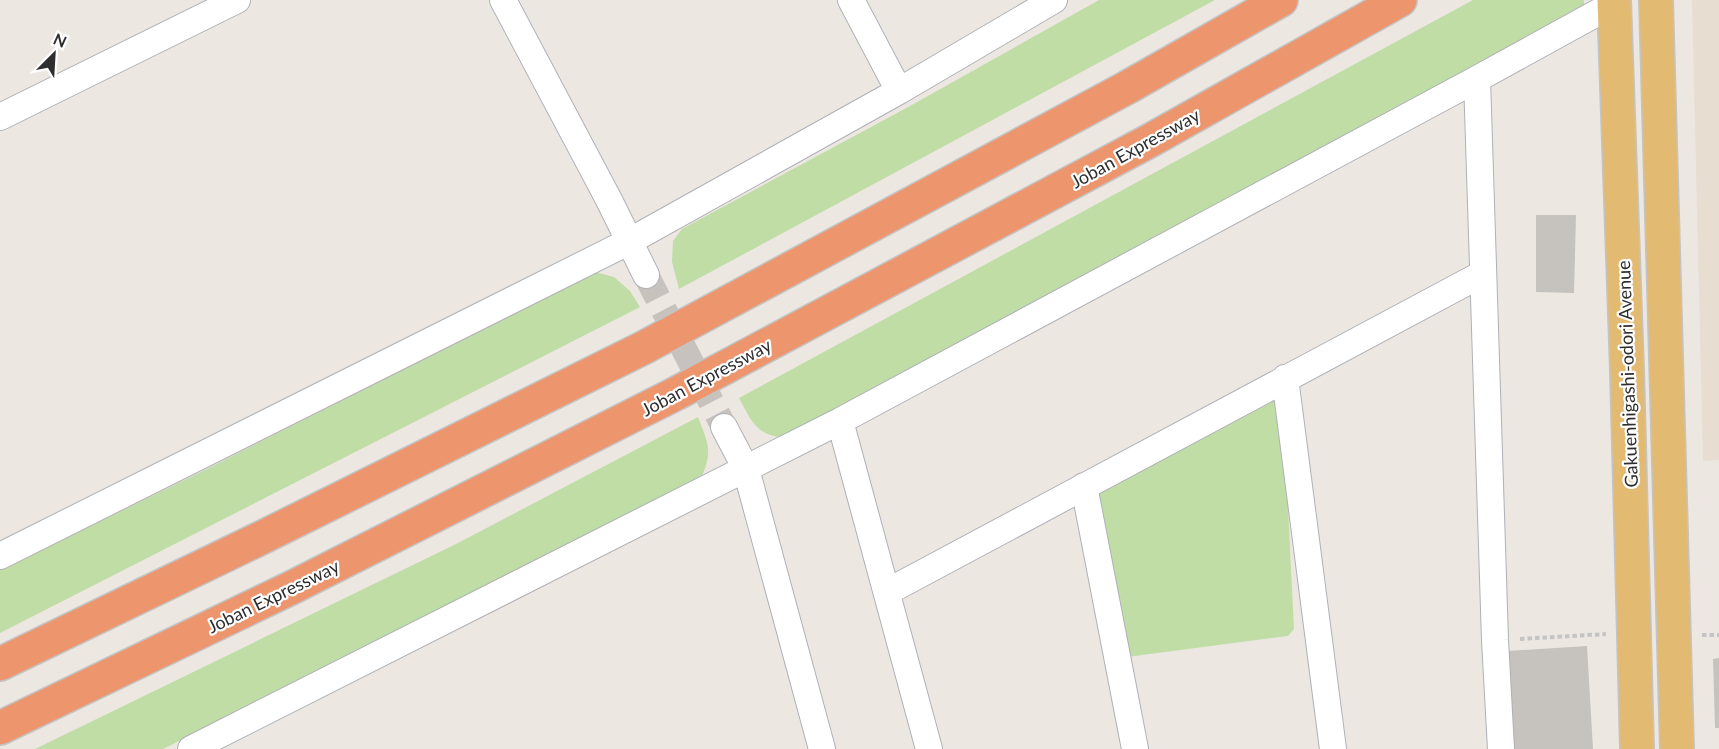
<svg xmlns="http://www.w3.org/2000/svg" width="1719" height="749" font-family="Lato,sans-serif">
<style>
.education{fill:#e8ddd1}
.green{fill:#bfdda5}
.building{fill:#c6c2bd}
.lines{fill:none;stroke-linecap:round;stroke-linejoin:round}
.minor-tunnel{stroke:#c7c2be;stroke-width:26;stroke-dasharray:26 13;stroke-linecap:butt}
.minor-casing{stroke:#aeb1b8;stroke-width:28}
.major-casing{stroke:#c4c4c4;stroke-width:36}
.highway-casing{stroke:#c4c4c4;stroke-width:36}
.path{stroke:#c4c4c4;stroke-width:4;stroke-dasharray:4.5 3;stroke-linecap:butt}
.minor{stroke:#fff;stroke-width:26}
.major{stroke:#e2ba72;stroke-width:33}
.highway{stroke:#ed956d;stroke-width:33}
.labels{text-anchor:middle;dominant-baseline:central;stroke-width:4.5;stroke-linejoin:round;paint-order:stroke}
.street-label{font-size:18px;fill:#2e2e2e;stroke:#fff}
</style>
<rect width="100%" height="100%" fill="#ede7e2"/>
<!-- education -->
<path class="education" d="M1692,0H1719V460L1703,461Z"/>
<!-- green -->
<path class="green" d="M1099,0H1215L679,289L672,262L673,241L682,229L910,106Z
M1473,0H1584V7L787,437C758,438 751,421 739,398Z
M595,272L614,277L630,291L640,307L0,633V570L205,470Z
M1282,386L1294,629L1288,636L1127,657L1092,490Z
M698,417C709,446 713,451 700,481L163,749H35L456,544Z"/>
<!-- building -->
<path class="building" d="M1536,215H1576L1574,293L1536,292Z
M1587,646L1593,749H1514L1508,651Z
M1719,658V728H1715L1713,659Z"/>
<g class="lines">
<!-- minor-tunnel -->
<path class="minor-tunnel" d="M646,275L724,427"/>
<!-- minor casing -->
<g class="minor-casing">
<path id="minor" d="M503,0L609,200L646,275
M851,0L899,91
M1477,79L1495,640L1501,749
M0,117L237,0
M1285,378L1333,749
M840,421L929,749
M724,427L746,469L822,749
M1084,486L1135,749
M0,556L630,241L899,91L1054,0
M887,592L1482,274
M191,749L840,421L1477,79L1615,3"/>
</g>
<!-- major casing -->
<g class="major-casing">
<path id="major" d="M1614,0L1627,370L1637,749
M1656,0L1677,749"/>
</g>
<!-- highway casing -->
<g class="highway-casing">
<path id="highway" d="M0,664L263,537L643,348L1128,87L1281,0
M0,728L291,588L677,393L1151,140L1400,0"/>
</g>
<!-- path -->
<path class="path" d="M1702,635H1719
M1520,639L1606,634"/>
<!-- minor -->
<use href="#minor" class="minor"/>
<!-- major -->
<use href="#major" class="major"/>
<!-- highway -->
<use href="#highway" class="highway"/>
</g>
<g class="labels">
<!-- street labels -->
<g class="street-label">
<text transform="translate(1135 148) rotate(-29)">Joban Expressway</text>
<text transform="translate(1627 374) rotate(-92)">Gakuenhigashi-odori Avenue</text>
<text transform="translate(706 377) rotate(-28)">Joban Expressway</text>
<text transform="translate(273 596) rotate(-26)">Joban Expressway</text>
</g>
</g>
<!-- north arrow -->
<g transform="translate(54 54) rotate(24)" stroke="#ffffff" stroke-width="4.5" paint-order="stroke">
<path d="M0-4.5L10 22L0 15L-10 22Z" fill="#2e2e2e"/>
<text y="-9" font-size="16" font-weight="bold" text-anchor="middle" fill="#2e2e2e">N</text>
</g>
</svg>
